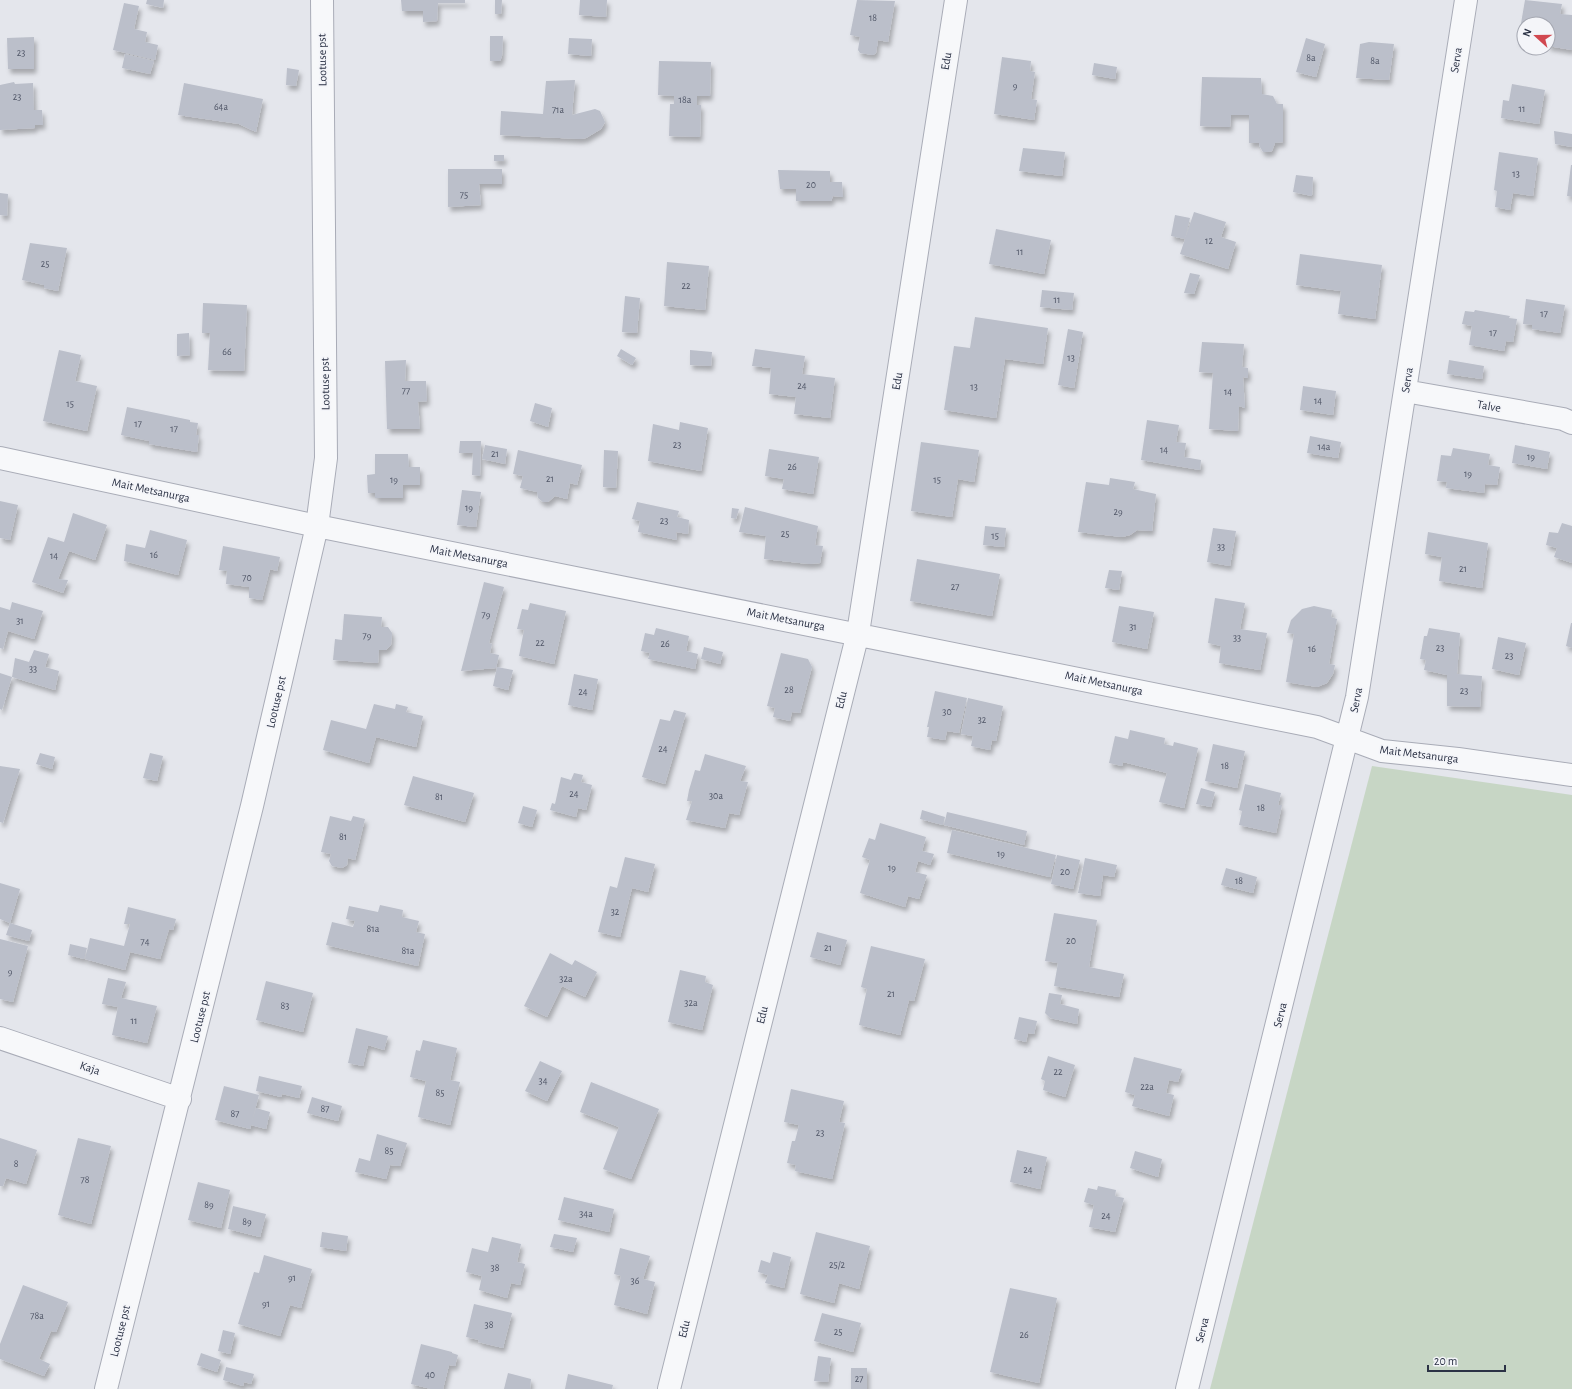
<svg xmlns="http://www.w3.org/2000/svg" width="1572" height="1389" font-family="'Alegreya Sans',sans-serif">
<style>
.green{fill:#c7d6c5}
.building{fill:#bbbfca;filter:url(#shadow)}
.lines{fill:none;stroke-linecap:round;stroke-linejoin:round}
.street-casing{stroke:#a9acb7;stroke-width:24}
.street{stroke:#f7f8fa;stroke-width:22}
.labels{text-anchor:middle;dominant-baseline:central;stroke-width:3.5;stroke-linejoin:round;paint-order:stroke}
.number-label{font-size:10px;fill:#4f5566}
.street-label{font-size:12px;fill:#2b3245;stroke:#f4f5f9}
</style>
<defs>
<filter id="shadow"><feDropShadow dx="2.5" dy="4.5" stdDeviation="2" flood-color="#0004"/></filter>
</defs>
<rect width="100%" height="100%" fill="#e4e6ec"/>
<!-- green -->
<path class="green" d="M1372,766L1572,795V1389H1210Z"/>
<!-- building -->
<path class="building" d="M147,0H164L163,8L146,4Z
M401,0H465V3H438L437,21L423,22V11H402Z
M495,0H502L501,14H495Z
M580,0H607L606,17L579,15Z
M857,0L895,1L888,42L878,40L876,53L873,55L860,53L858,50L860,37L850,35Z
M1525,0L1562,4L1560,14L1572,15V50L1548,46V24H1524V42L1518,41Z
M124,3L139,6L134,29L147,32L145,42L158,45L155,60L113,50Z
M490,36H503L502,56L500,61H490Z
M34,37V69H8L7,38Z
M569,38L592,39L591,56L568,54Z
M1306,38L1325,44L1316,77L1296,72Z
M1369,42L1394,44L1389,80L1356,78L1360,44Z
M125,54L154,61L150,74L122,68Z
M1002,57L1031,61L1030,71L1035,72L1031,99L1037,100L1034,120L994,114Z
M659,61L711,62L710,96H697V105H701L700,137L669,136L670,104H674V96L658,95Z
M1094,63L1117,67L1115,79L1092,75Z
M287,68L299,70L296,86L286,85Z
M1202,77L1261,78L1262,94L1273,96L1277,104H1283V142L1275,143L1272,151L1268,152H1263L1260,147L1259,143H1249V115H1231L1230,127L1200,126Z
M575,80L572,115L595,109L600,111L605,122L601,129L586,138L580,139L500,135L501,111L543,114L546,81Z
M14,82L15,84L33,83L34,110H42L43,125H35V128L0,130V85Z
M184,83L263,99L256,132L239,124L178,115Z
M1512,84L1545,90L1539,124L1501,118L1503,100L1509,101Z
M1554,131L1572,134V147L1555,144Z
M1023,148L1065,152L1062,176L1019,171Z
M1499,152L1538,158L1533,196L1513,193L1510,210L1495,207L1497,191L1494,190Z
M494,155H504V161H494Z
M1571,165H1572V197L1567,196Z
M448,169H502V184H479L481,205L448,207Z
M778,170L830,171V182H842L843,197L833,196L831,201H796V189H780Z
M1296,175L1313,177L1312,196L1293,192Z
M0,193L8,194L7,216L0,215Z
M1194,212L1226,222L1221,237L1236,242L1228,269L1180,254Z
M1175,215L1190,218L1185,239L1171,236Z
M996,229L1051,240L1044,274L989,264Z
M30,243L67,248L58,291L44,288V285L22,280Z
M1300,254L1382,265L1375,319L1338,314L1341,291L1296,285Z
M667,262L709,266L705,310L664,306Z
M1190,273L1200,275L1194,294L1184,293Z
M1042,290L1074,293L1072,310L1040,307Z
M625,296L640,298L637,333L622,332Z
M1526,299L1565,305L1560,333L1532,329V325L1523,324Z
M203,303L247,305L244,371L208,370L210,333H202Z
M1475,310L1510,316L1509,318L1517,319L1513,342L1506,341L1504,351L1469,345L1472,326L1462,324L1465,311L1474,312Z
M975,317L1048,328L1043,364L1005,359L996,418L944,410L954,346L970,348Z
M1068,329L1083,332L1074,388L1058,385Z
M189,333L190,355L177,356V334Z
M1202,342L1244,344L1242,367L1248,368V378L1243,377L1245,408L1239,406L1238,431L1209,429L1213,373L1199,372Z
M621,349L636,358L632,365L617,356Z
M755,349L805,356L802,374L835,378L830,418L794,414L796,397L769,394L771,368L752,366Z
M59,350L81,355L75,381L97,386L87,431L43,421Z
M690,350L712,352L711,366L690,365Z
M406,360L405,381H426L427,401L418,402L420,429H387L385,361Z
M1449,360L1484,366L1482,379L1447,374Z
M1303,386L1336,391L1333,415L1300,410Z
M535,403L552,408L548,427L530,421Z
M127,407L190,420V422L198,423L196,435H199L197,452L149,444V441L121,435Z
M1147,420L1179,425L1176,442L1186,443L1184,457L1201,460L1200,470L1141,460Z
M680,422L708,428L701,471L648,461L653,424L679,430Z
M1310,436L1341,442L1338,458L1307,453Z
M460,441H481L480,476L472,475L473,453H459Z
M921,442L979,450L974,482L958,479L952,517L911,511Z
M485,445L507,449L505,464L482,459Z
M1515,445L1550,452L1547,469L1512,463Z
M1453,448L1490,454L1488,465L1500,467L1497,485L1485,484L1484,493L1446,488L1447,482L1437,481L1441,455L1451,456Z
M769,449L819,457L813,494L782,489L784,479L765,476Z
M518,450L582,465L577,485L570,483L567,499L555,496L548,502H543L538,498L537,492L520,488L523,476L513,474Z
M604,450L618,451L616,488L603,487Z
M375,454H408L409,467H420V485H403V498H375V493H368L367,475L375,474Z
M1110,478L1135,482L1133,489L1156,494L1152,531L1137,530L1130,535L1122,537L1078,532L1086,482L1109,485Z
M462,490L481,492L476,527L457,525Z
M0,501L18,505L10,540L0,538Z
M637,502L679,511L677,517L689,520L688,534L676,532L677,540L638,532L640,521L632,519Z
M745,507L818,526L815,545L823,546L820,563L809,564L764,559L766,536L739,532Z
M732,508L739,509L736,519L731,518Z
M73,513L107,525L95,560L69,551L58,579L68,580L63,593L32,582L48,537L64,542Z
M1562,523L1572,526V563L1554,557L1557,548L1546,545L1549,532L1558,533Z
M985,526L1006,528L1004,547L983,545Z
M1213,528L1236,531L1230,566L1207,562Z
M150,530L187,540L178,575L124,561L126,544L145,548Z
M1428,532L1488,543L1482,588L1439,581L1442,557L1425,554Z
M223,546L280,557L277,571L270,569L262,600L249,598V587L226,584L227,571L219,570Z
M917,559L1000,574L992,616L910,601Z
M1109,570L1122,571L1119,590L1105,588Z
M484,582L504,587L489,643L492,644L490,653L499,655L496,668L461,671Z
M1215,598L1245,603L1240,629L1267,633L1260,670L1219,663L1221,646L1208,643Z
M12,602L43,611L34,639L8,631L3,649L0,648V607L10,610Z
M530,603L566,611L554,664L519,656L524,630L517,629L522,609L528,610Z
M1119,606L1154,612L1147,649L1112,642Z
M1314,606L1332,610L1331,617L1337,619L1329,664L1335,665L1333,674L1327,683L1317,687L1286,682L1294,634L1287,633L1291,620L1302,609Z
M344,614L382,617L381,627H388L392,633L391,645L386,650H379L378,663L333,660L335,639L342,640Z
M1571,623H1572V648L1566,646Z
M656,628L689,636L686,651L698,654L695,669L648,659L650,653L641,651L645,633L654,635Z
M1429,628L1460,633L1457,674L1482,676L1480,707L1447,706V675L1424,670L1426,660L1420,659L1424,636H1427Z
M1498,637L1526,643L1519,675L1492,669Z
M704,647L723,652L720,664L701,659Z
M34,650L49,654L45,667L59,671L55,690L12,677L15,658L29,662Z
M781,653L808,659L812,667L800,713L792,712L790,721L773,717L775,708L767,706Z
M497,667L513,670L508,690L493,686Z
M0,673L12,677L2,710L0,709Z
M574,674L598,679L592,710L568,705Z
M935,691L967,698L959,733L947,731L945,740L927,737L929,727H927Z
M968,698L1003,706L996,741L992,740L990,750L971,746L973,736L961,734Z
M374,704L395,709L396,704L408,707L406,712L423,716L416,747L376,737L369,763L323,750L331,720L366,729Z
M674,710L686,713L665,784L642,777L660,719L670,721Z
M1130,730L1165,738L1164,744L1173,746L1174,742L1198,748L1184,808L1159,802L1167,773L1123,762L1122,766L1109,763L1115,736L1128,739Z
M1213,744L1245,751L1237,788L1205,781Z
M40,753L55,757L52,769L36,764Z
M150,753L163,756L157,781L143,778Z
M705,754L746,766L740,781L748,782L739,815L729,813L725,828L686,820L692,801H687L689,790L695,770L700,771Z
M0,766L20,769L3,823L0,822Z
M574,773L583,775L581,782L592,785L586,810L578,808L576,817L550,810L552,803L555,804L561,777L571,780Z
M413,776L474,793L465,822L404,805Z
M1245,784L1281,793L1278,805H1282L1276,833L1239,825L1242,811L1239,810Z
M1201,788L1215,792L1211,807L1196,804Z
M523,806L537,810L532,827L518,823Z
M922,810L945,817L943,825L920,819Z
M947,812L1027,831L1024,845L944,825Z
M330,816L351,821L353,816L365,819L355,860L348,858L347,865L342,868L332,866L329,861L331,854L321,852Z
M880,823L926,837L922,851L934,854L930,865L918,861L915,872L927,875L919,899L908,896L905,907L860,893L870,860L862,857L869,838L875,840Z
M952,830L1056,855L1050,877L947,853Z
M1057,855L1080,860L1073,889L1051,884Z
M625,857L655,864L648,892L632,888L620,937L598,932L610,886L617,888Z
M1085,858L1117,865L1114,877L1103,875L1100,896L1078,893Z
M1226,868L1257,877L1253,893L1221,885Z
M0,883L20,889L10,923L32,930L29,941L6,935L10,923L0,919Z
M380,905L403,910L402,917L419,921L416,932L425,934L418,966L326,945L332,922L353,927L355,921L346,919L349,906L378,912Z
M128,907L176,919L173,930L169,929L160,959L130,952L125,970L85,959L90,938L124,946L130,924H124Z
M1054,913L1097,920L1089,967L1124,974L1119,997L1054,986L1058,963L1045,961Z
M817,932L847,940L840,965L810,957Z
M0,939L28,946L13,1002L0,999Z
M70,944L87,948L84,959L68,955Z
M871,946L925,959L914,1001L909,1000L900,1035L859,1025L867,989L861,987Z
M550,953L572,965L575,960L597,972L585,997L562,986L547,1017L524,1006Z
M680,970L706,976L705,982L713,985L702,1030L668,1022Z
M108,978L126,982L121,998L157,1006L147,1043L112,1035L118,1007L102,1004Z
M266,981L313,993L303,1032L256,1020Z
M1049,993L1062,995L1060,1004L1079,1009L1077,1024L1050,1018L1045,1013Z
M1019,1017L1037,1021L1034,1034L1028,1033L1026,1042L1014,1039Z
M356,1028L388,1036L384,1050L368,1045L363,1066L348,1063Z
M423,1040L457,1048L450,1080L460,1082L450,1125L418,1117L426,1081L410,1077L416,1050L420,1051Z
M1048,1056L1075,1065L1065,1097L1043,1090L1045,1081L1041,1079Z
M1134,1057L1182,1069L1178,1082L1169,1080L1166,1093L1174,1095L1169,1116L1132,1106L1135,1095L1125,1092Z
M540,1061L562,1071L547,1101L525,1091Z
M259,1076L302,1086L299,1098L282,1094L281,1097L256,1091Z
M591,1082L659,1109L631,1179L603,1169L619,1127L580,1112Z
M224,1086L259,1095L252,1121L256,1108L270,1112L266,1129L251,1125L250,1129L215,1120Z
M791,1089L844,1101L839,1122L845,1123L832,1179L795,1171L796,1165L787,1163L792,1141H795L799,1125L784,1122Z
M312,1097L342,1106L338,1121L307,1113Z
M377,1134L407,1143L400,1166L390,1165L386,1179L355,1172L359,1158L370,1161Z
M0,1138L37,1150L26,1184L6,1178L3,1186H0Z
M78,1138L111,1146L91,1224L58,1215Z
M1017,1150L1047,1157L1040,1189L1010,1182Z
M1135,1151L1162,1159L1158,1177L1130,1168Z
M198,1182L230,1190L221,1228L188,1220Z
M1098,1186L1116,1190L1115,1196L1124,1198L1115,1232L1089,1227L1094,1205L1084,1202L1088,1188L1097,1190Z
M564,1197L614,1209L609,1232L558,1220Z
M233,1206L266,1214L260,1237L228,1229Z
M322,1232L348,1236L346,1251L320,1247Z
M816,1232L870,1246L859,1289L839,1283L834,1303L800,1294Z
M554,1234L577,1238L573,1252L550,1247Z
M492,1237L521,1244L517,1262L525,1264L520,1285L511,1283L507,1298L479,1290L482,1276L466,1272L472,1248L488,1252Z
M620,1248L650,1256L643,1279L655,1282L647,1314L614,1305L621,1276L614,1274Z
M773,1252L791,1257L784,1288L765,1283L768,1275L758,1272L761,1260L770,1263Z
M264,1255L312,1269L301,1308L290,1305L280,1336L238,1324L254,1272L259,1273Z
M23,1285L68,1302L56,1332L51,1331L39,1359L50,1364L44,1376L0,1359V1344Z
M1010,1288L1057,1298L1039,1383L990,1372Z
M474,1304L512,1313L503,1348L478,1342L479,1340L466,1337Z
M822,1313L861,1323L853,1352L814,1341Z
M223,1330L235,1333L230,1354L218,1351Z
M421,1344L452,1352V1353L458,1355L455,1366L449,1365L443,1389H431L411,1384Z
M201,1353L221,1360L217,1372L197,1365Z
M818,1356L831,1358L828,1382L814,1381Z
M226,1367L254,1374L251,1384L244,1382L243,1386L223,1380Z
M851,1368H867V1389H851Z
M508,1373L531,1379L530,1389H504Z
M568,1374L613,1385L612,1389H565Z"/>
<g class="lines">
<!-- street casing -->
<g class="street-casing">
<path id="street" d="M1405,391L1563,419L1572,423
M0,458L317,526L1317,727L1382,751L1458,759L1572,775
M0,1038L180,1099
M106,1389L252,806L317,526L326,458L322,0
M669,1389L858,633L956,0
M1187,1389L1357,697L1466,0"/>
</g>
<!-- street -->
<use href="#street" class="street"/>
</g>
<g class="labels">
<!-- number labels -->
<g class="number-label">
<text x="873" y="18">18</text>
<text x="21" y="53">23</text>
<text x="1311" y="58">8a</text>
<text x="1375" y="61">8a</text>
<text x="1015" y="86">9</text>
<text x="17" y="97">23</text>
<text x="685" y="100">18a</text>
<text x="221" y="107">64a</text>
<text x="1522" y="109">11</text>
<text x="558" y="110">71a</text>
<text x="1516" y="174">13</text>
<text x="811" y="185">20</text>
<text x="464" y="195">75</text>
<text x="1209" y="241">12</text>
<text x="1020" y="252">11</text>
<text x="45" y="264">25</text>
<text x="686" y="286">22</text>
<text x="1057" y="300">11</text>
<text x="1544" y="314">17</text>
<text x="1493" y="333">17</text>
<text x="227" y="352">66</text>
<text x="1071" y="358">13</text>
<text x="802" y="386">24</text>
<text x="974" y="387">13</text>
<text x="406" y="391">77</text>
<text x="1228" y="392">14</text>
<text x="1318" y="401">14</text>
<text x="70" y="404">15</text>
<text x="138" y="424">17</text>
<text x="174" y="429">17</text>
<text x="677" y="445">23</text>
<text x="1324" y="447">14a</text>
<text x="1164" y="450">14</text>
<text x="495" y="454">21</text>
<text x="1531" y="457">19</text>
<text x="792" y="467">26</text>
<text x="1468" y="474">19</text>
<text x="550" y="479">21</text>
<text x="394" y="480">19</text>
<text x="937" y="480">15</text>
<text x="469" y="508">19</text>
<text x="1118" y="512">29</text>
<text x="664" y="521">23</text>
<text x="785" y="534">25</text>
<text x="995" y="536">15</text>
<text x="1221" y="547">33</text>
<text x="154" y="555">16</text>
<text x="54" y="556">14</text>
<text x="1463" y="569">21</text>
<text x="247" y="578">70</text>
<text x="955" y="587">27</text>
<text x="486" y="615">79</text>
<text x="20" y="621">31</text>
<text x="1133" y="627">31</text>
<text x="367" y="636">79</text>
<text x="1237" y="638">33</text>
<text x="540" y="643">22</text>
<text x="665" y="644">26</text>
<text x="1440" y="648">23</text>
<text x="1312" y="649">16</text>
<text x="1509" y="656">23</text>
<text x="33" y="669">33</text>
<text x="789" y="690">28</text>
<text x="1464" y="691">23</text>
<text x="583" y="692">24</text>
<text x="947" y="712">30</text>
<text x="982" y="720">32</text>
<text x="663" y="749">24</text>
<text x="1225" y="766">18</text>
<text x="574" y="794">24</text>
<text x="716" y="796">30a</text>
<text x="439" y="797">81</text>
<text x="1261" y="808">18</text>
<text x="343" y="837">81</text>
<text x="1001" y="854">19</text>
<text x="892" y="868">19</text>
<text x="1065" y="872">20</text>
<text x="1239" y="881">18</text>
<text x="615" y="912">32</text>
<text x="373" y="929">81a</text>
<text x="1071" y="941">20</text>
<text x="145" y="942">74</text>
<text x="828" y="948">21</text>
<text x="408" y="951">81a</text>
<text x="10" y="972">9</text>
<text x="566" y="979">32a</text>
<text x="891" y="994">21</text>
<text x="691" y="1003">32a</text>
<text x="285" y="1006">83</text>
<text x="134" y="1021">11</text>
<text x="1058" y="1072">22</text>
<text x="543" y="1081">34</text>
<text x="1147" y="1087">22a</text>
<text x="440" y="1093">85</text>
<text x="325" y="1109">87</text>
<text x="235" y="1114">87</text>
<text x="820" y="1133">23</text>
<text x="389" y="1151">85</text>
<text x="16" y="1164">8</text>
<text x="1028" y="1170">24</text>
<text x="85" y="1180">78</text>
<text x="209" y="1205">89</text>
<text x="586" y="1214">34a</text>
<text x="1106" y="1216">24</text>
<text x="247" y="1222">89</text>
<text x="837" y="1265">25/2</text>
<text x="495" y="1268">38</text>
<text x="292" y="1278">91</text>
<text x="635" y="1281">36</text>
<text x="266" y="1304">91</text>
<text x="37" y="1316">78a</text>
<text x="489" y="1325">38</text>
<text x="838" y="1332">25</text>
<text x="1024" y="1335">26</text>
<text x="430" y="1375">40</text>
<text x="859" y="1379">27</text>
</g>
<!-- street labels -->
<g class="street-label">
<text transform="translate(322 60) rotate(-91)">Lootuse pst</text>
<text transform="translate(1456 60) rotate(-81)">Serva</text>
<text transform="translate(946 61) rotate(-81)">Edu</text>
<text transform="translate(1407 380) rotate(-81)">Serva</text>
<text transform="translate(897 381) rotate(-81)">Edu</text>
<text transform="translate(325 384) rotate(-91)">Lootuse pst</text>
<text transform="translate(1489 406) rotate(10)">Talve</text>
<text transform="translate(151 490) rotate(12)">Mait Metsanurga</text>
<text transform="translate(469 556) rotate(11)">Mait Metsanurga</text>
<text transform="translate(786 619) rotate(11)">Mait Metsanurga</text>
<text transform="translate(1104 683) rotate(12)">Mait Metsanurga</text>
<text transform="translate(841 700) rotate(-76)">Edu</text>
<text transform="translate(1356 700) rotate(-79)">Serva</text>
<text transform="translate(276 702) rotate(-77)">Lootuse pst</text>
<text transform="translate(1419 754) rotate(7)">Mait Metsanurga</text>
<text transform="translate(762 1015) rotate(-76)">Edu</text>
<text transform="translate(1280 1015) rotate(-76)">Serva</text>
<text transform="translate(200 1017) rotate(-76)">Lootuse pst</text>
<text transform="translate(90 1068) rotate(19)">Kaja</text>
<text transform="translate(684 1329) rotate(-76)">Edu</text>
<text transform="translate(1202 1330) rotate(-76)">Serva</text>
<text transform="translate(120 1331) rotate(-76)">Lootuse pst</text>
</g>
</g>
<!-- north arrow -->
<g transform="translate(1536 36) rotate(291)"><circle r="19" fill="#f4f5f9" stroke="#a4a7b1"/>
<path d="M0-3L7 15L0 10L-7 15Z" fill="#d14850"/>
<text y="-6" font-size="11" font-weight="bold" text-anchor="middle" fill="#2b3245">N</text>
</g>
<!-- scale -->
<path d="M1428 1365v6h77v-6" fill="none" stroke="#2b3245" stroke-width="2"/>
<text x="1434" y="1365" font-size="12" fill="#2b3245" stroke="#f4f5f9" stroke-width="3" paint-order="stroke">20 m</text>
</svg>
